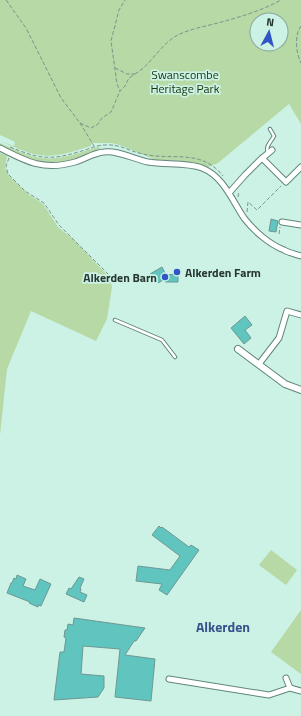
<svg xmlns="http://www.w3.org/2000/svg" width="301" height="716" font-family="'Titillium Web',sans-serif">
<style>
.green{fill:#b6d9a5;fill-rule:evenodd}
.building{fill:#60c4bf;stroke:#6f9794}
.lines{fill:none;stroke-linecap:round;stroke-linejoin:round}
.service-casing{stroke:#62857a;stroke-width:4.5}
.minor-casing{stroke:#62857a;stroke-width:7}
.tertiary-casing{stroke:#62857a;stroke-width:8}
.path{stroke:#7a958c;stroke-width:1;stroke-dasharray:4 2;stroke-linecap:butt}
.service{stroke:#fff;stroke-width:2.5}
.minor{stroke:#fff;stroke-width:5}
.tertiary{stroke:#fff;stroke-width:6}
.poi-dot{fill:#3056c6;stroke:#cbf2e5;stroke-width:1.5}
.labels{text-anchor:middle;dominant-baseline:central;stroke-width:3.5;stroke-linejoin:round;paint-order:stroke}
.park-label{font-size:12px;fill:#193308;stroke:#cbf2e5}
.poi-label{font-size:12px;font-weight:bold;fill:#273631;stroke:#cbf2e5;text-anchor:start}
.quarter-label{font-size:14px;font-weight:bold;fill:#3a528c;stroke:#cbf2e5}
</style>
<rect width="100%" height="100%" fill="#cbf2e5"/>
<!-- green -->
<path class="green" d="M0,0H301V124L289,104L218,163L208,167L181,161L156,160L120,145L111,143H94L91,144V146C74,151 57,158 39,155C26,153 12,146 0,141L14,146L15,142L0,135ZM257,20H281V44H257Z
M0,143C12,148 23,154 36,157C57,162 78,153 98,147L101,149C92,152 83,157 74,159C47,168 24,158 0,145Z
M0,153L7,156L5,168L9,176L28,194L43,204L58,227L75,241L110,278L112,287L107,319L96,341L31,311L7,369L0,435Z
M271,550L297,570L286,585L259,565Z
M301,610V674L271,652Z"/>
<!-- building -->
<path class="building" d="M271,219L278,221L276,232L269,231Z
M162,267L166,275L178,274V282H165V279L158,283L157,280L155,282L150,274Z
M245,316L252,325L245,330L251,338L244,344L231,328Z
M159,526L161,528L162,527L189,547L191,545L199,550L167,595L159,590L162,584L136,581L138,566L170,570L180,556L152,535Z
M17,575L26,579L23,586L35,590L40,579L51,584L41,606L38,605V607L29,603L30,602L7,593L11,583H12L14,578L16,579Z
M79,577L84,579L80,588L81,589L80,592L87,595L84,602L66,594L69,588L71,589Z
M74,618L145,628L136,641H134L125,655L155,659L151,701L115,697L120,649L83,646L81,674L104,676V688L98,697L54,700L60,652H64L66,638L64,637L65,630H67L68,624L73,625Z"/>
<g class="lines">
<!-- service casing -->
<g class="service-casing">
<path id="service" d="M268,153C265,146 271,142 274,136L270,129
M115,320L162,340L175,357"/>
</g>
<!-- minor casing -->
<g class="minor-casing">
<path id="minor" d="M0,148C27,162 44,171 75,162C85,159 93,153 104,152C117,150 134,159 148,162C164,165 187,162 202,168C223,176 232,200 244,218C254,231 269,244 284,250C289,253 295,254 301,256
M262,158L286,182L301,167
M229,193L245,175L260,160L272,150
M282,222L301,225
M259,364L279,338L287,311L301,315
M286,678L290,688L301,691
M169,679L269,695L290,688"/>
</g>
<!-- tertiary casing -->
<g class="tertiary-casing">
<path id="tertiary" d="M238,349L285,384L301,390"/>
</g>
<!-- path -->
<path class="path" d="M6,0L26,28L61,98L80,123L94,146
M301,26C294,35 296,53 301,63
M115,68L127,74H135L129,78L125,86L120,91L117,84L111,41L119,10L125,0
M135,74C151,65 160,45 176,36C187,30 201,27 214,24C237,18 261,11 281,0
M80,123L91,128L97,125L102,118L111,112L120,91
M10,147C37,158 49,161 78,152C87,150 96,145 105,145C121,144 128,151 143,154C172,161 201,148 223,176
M9,158L6,166L8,174L25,191L44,203L59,225L110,276L120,283
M238,197L239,191
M247,212L248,202L257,210L281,186
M279,234L280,227"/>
<!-- service -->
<use href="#service" class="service"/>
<!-- minor -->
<use href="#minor" class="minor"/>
<!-- tertiary -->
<use href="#tertiary" class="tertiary"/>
</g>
<!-- markers -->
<g class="poi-dot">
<circle cx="177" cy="272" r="4"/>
<circle cx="165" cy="277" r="4"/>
</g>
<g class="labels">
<!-- park labels -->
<g class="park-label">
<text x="185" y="74">Swanscombe<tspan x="185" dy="14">Heritage Park</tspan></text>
</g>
<!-- poi labels -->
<g class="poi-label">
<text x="185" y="272">Alkerden Farm</text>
<text x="157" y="277" text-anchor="end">Alkerden Barn</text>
</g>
<!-- quarter labels -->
<g class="quarter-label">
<text x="223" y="626">Alkerden</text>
</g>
</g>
<!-- north arrow -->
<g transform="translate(269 32) rotate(7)"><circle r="19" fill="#cbf2e5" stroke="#89a79d"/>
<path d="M0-3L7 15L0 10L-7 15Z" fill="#3056c6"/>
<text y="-6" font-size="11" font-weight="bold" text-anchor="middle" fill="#273631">N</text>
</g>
</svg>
